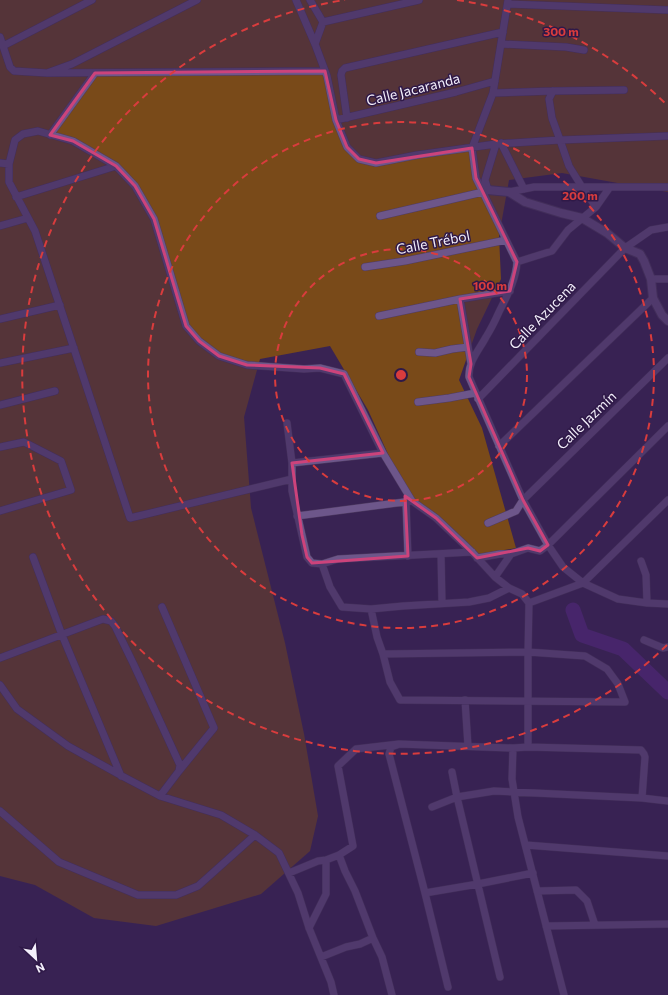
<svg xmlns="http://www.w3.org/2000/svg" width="668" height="995" font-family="Commissioner,sans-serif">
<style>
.green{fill:#794a19}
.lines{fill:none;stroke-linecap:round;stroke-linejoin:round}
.river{stroke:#592987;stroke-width:15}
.minor-casing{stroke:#4f3c62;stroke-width:8}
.tertiary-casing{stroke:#4f3c62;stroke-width:10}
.minor{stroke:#6d568a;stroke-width:7}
.tertiary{stroke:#6d568a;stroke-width:8}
.marked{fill:none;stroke:#cc437b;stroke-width:3;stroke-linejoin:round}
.ring{fill:none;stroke:#d93c3d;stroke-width:2;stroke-dasharray:7 5}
.labels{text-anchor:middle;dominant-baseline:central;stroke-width:3;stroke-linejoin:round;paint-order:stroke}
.street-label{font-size:14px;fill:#f3effb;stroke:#2f1948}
.centre{fill:#d93c3d;stroke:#2f1948;stroke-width:2}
.ring-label{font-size:12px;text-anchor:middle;font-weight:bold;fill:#d93c3d;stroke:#2f1948;stroke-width:3;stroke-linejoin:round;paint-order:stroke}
</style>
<rect width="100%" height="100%" fill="#392353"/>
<!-- green -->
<path class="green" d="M0,0H668V192L562,173L509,180L499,236L501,279L477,329L459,380L482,428L516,548L470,556L437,520L411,499L388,454L368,410L330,346L260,359L244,417L251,508L285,643L304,734L318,816L310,851L261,894L156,926L94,918L35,885L0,876Z"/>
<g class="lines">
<!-- river -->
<path class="river" d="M573,610L582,635L623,649L668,692"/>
<!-- minor casing -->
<g class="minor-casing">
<path id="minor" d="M296,0L315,44L327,76L336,120L347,147L359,159L376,163L417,155L496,144L560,140L668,136
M310,0L323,22L315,44
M508,0L493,93L472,148L476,178L517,262C516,280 507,296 499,312C495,321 491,329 486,337C479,350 468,362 469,377L523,500L548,545L563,567L583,583L618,599L647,603L668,604
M508,4L668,10
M323,22L419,0
M0,37L10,67L14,71L47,73L72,64L197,0
M501,44L566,47L584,50
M3,46L92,0
M47,73L325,71
M553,91L549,99L552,118L560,140L569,166L582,187L596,207
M493,93L553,91L624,90
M347,118L341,75L342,71L345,68L503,32
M336,120L456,92L495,81
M50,135L95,73
M501,143L524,189
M0,163L9,164
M488,190L485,180L496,144
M509,192L534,187H668
M16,197L116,166
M380,216L483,192
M0,226L28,218
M517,262L552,251L568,230L596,207L610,187
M365,267L405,261L506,240
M651,279H668
M460,299L471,364
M379,316L460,299L510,291
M0,319L60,305
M419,352L435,353L452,349L468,347
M0,363L74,348
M478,399L625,248L651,230L668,227
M418,402L449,398L475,393
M0,405L55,391
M287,423L292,463V491L307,557L312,563L322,564L338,559L472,552
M499,446L653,298
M0,447L24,442L61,461L71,490L0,511
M292,463L383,453
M292,479L130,518L35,231L9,182V164L15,140L23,134L38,131L73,141L116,166L135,186L154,219L186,326L199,341L219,356L247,365L304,369L320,368L344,374L383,453L412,501L436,518L472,552L495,577L509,588L522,594L529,603L528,652V747
M406,502L408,556
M297,516L412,501
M488,523L516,511L523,500L668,358
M441,554L442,603
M33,557L62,635L121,776
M477,558L500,554H511L528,548L540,551L548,545L668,426
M641,561L646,575L647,603
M322,564L330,587L342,607L371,609L403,606L469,602L489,598L509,588
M495,577L511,554
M529,603L583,583L668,500
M162,607L214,728L179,771
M371,609L377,637L383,654L390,682L400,700L625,702L618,684L607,669L585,656L528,652L383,654
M644,640L663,648L668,647
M0,658L103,619L111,621L115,626L134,665L180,765L179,771L160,796
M0,685L17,709L68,746L122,776L160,796L221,815L255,835L279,853L298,893L309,928L331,982L334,995
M465,700L468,746
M397,745L391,747L389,754L425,893L448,987
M513,748L512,779L518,817L564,995
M452,772L457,797L500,977
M432,807L457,797L494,791L642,798L668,801
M0,811L59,862L138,895H176L198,886L255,835
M526,845L668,856
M339,855L345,871L355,891L373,938L382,957L392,995
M289,873L318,861L326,860
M537,891L576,890L587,901L595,925
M425,893L478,884L533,873
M546,926L668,924
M309,928L326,894V860L339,855L353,846L338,766L356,749L399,744L513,748L528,747L641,750L644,754L645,757L642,798
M321,957L346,947L360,944L373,938"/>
</g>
<!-- tertiary casing -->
<g class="tertiary-casing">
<path id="tertiary" d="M483,192L488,190L509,192L525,202L561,213L582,218L607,233L625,248L640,254L644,261L651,279L653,298L662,315L668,321"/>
</g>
<!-- minor -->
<use href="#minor" class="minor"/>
<!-- tertiary -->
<use href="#tertiary" class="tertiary"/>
</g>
<!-- marked area -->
<path d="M0 0H668V995H0ZM325,71L336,120L347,147L359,159L376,163L472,148L476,178L517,262L510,291L460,299L471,364L469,377L523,500L548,545L540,551L528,548L477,558L436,518L405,496L408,556L312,563L307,557L302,535L292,463L383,453L344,374L320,368L247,365L219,356L199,341L186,326L154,219L135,186L116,166L73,141L50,135L95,73Z" fill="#392353" fill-opacity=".55" fill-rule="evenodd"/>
<path class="marked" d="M325,71L336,120L347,147L359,159L376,163L472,148L476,178L517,262L510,291L460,299L471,364L469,377L523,500L548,545L540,551L528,548L477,558L436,518L405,496L408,556L312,563L307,557L302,535L292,463L383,453L344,374L320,368L247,365L219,356L199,341L186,326L154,219L135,186L116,166L73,141L50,135L95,73Z"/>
<!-- distance rings -->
<g class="ring">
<circle cx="401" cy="375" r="126"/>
<circle cx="401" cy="375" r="253"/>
<path d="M667 645A379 379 0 1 1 345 0M457 0A379 379 0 0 1 667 105"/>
</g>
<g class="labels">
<!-- street labels -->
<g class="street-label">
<text transform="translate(413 89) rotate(-14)">Calle Jacaranda</text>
<text transform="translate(433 242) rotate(-11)">Calle Trébol</text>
<text transform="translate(542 315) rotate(-46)">Calle Azucena</text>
<text transform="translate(586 420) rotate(-44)">Calle Jazmín</text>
</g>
</g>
<circle cx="401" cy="375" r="6" class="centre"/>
<g class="ring-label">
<text x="561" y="36">300 m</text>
<text x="580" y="200">200 m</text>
<text x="490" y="290">100 m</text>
</g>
<!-- north arrow -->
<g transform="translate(36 959) rotate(154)" stroke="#2f1948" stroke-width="3" paint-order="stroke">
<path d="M0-3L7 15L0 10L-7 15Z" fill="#f3effb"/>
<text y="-6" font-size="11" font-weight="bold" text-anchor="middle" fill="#f3effb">N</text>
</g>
</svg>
